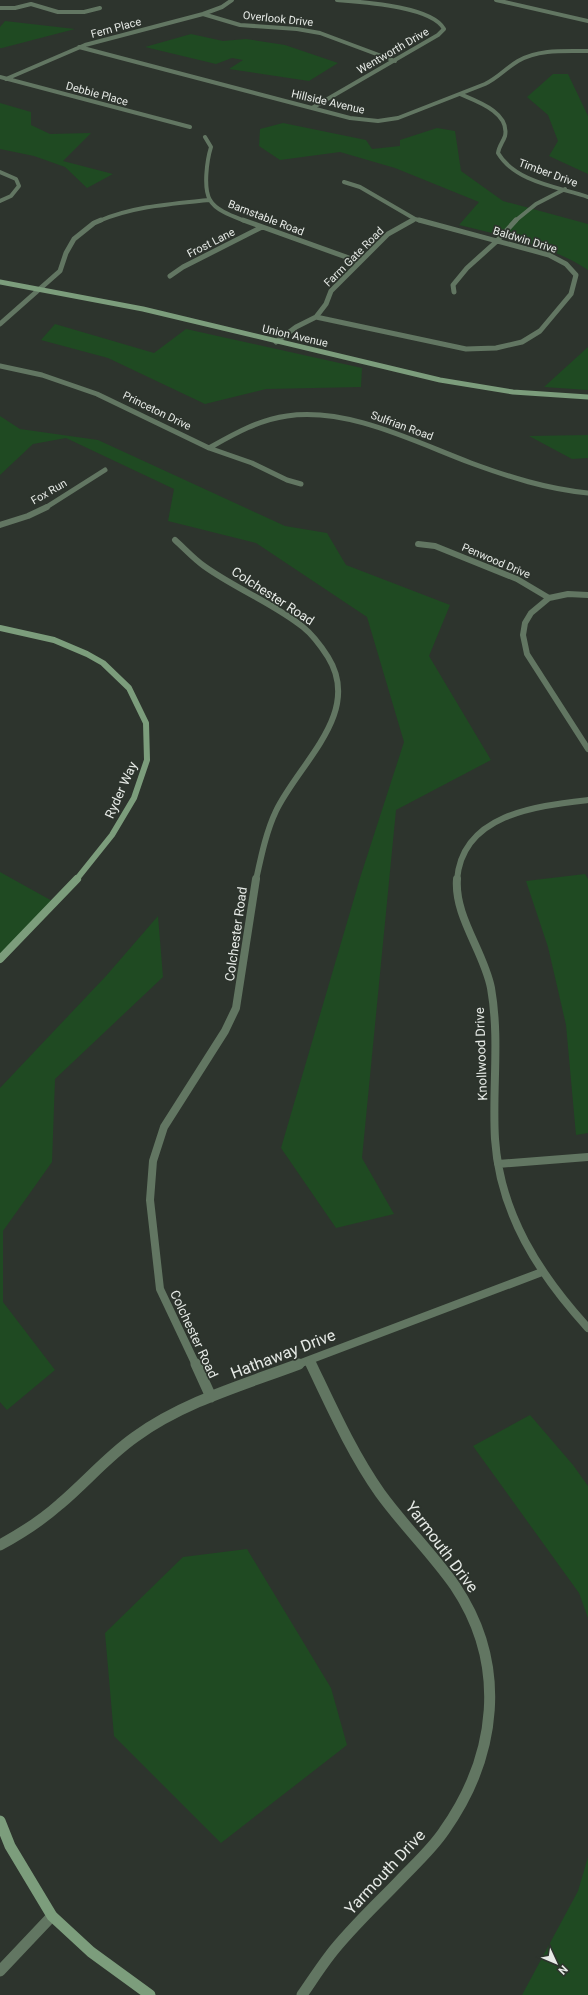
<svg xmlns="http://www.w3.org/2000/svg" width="588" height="1995" font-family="Roboto,sans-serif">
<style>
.green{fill:#1f4a22}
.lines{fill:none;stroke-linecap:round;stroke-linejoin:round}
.street-far4{stroke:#627662;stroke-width:4}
.street-far3{stroke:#627662;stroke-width:5}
.street-far2{stroke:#627662;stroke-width:6}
.street-far1{stroke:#627662;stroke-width:8}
.street{stroke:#627662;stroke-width:11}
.secondary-far3{stroke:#7c9d7c;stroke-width:5}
.secondary-far2{stroke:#7c9d7c;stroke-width:6}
.secondary-far1{stroke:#7c9d7c;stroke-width:8}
.secondary{stroke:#7c9d7c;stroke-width:11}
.labels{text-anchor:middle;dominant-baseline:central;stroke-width:3.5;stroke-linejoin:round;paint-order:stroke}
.far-street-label{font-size:11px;fill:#e6eae6;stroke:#2d342d}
.street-label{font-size:13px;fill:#e6eae6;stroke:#2d342d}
.near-street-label{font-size:16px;fill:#e6eae6;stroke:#2d342d}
</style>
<rect width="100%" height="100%" fill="#2d342d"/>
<!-- green -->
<path class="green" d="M5,21L75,29L2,48H0V27Z
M191,34L223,41L246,39L285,45L338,63L309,81L229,69L243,60L232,58L216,64L145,47Z
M553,74H568L588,116V174L549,156L558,141L548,115L527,97Z
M0,103L31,112V125L50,134L91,133L63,161L113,174L87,188L65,167L34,156L0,149Z
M283,123L366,140L372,149L400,146V140L437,128L455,131L461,171L503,201L588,224V270C550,245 504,236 459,225L479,202L395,168L340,152L280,160L259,146L260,129Z
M55,324L154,353L186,329L362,368L361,387L266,389L205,404L108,358L41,340Z
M588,347V390L544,387Z
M0,416L20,429L98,440L285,526L327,533L346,565L450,605L429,656L491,760L396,810L362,1158L394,1214L336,1228L281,1148L360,878L404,742L367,617L256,543L168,521L174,489L66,438L33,444L0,475Z
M588,435V458L572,459L529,436Z
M0,872L54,902L0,955Z
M585,874L588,879V1133L576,1135L566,1025L548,947L526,881Z
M158,916L163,977L55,1079L52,1162L3,1231V1302L55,1370L7,1410L0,1402V1088L106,976Z
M530,1415L573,1465L588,1486V1618L579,1593L473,1446Z
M247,1549L331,1688L347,1745L221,1843L114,1736L105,1633L183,1557Z
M588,1857V1995H522L578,1891Z"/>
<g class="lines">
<!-- street-far4 -->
<path class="street-far4" d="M496,0L588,21
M0,8H15L31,4L58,12H84L100,8
M203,14L240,25L297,29L320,33L395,61
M79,47L350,118L378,121L398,118L485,84C498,78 506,68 518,61C538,49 565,51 588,51
M0,77L190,127
M6,79L85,45L203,14L222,7L232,0
M460,94C476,101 510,112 505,136C503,142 499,146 498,153C515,182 558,187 588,197
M312,108L438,35L444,29C432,6 361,2 337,0
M205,137L211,147C207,160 203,188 210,200C216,211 235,217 245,221
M0,172L16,179L19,186L11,196L0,201
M344,182L360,187L415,219L422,221
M99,221C134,206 171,204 209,200
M411,221L415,219
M515,221L536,204L565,189"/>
<!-- street-far3 -->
<path class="street-far3" d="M243,220L360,262
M170,276L183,267L262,227
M454,292L453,285L467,268L497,241L516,220
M316,317L466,349L496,348L522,342L540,331L571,294L576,275L566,264L549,255L419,220
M0,324L60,271L66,253L74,239L94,223L101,220
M276,342L296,327L316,317L326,304L331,291L388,234L413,220
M0,366L42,375L97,394L209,448L252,463L287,480L301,484
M209,448C234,434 258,420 287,416C348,407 415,442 471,463C509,477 547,489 588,493
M45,508L105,470"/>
<!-- street-far2 -->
<path class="street-far2" d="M0,525L28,516L47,507
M175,540C185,549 194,559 204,566C236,589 273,603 303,627C313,635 321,646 328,657C363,713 299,763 276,811C266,832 261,857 256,880
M418,544L435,546L517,579L549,598
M588,595L568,594L549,598L531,613L525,623L523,635L527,654L588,749
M457,880C462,814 536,806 588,800"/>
<!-- street-far1 -->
<path class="street-far1" d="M457,879C454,916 484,952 491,988C500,1039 492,1089 495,1139C500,1214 539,1274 588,1328
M498,1164L588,1157
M309,1361L311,1365
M196,1365L160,1289L150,1200L153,1161L164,1127L225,1031L236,1008L256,879
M296,1365L542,1272"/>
<!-- street -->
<path class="street" d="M196,1364L211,1397
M0,1545C22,1533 42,1520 60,1504C86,1482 108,1456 135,1437C183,1402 243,1385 299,1364
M0,1971L52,1916
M302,1995C311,1982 320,1968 330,1955C350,1929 376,1905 399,1881C414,1865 432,1849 444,1831C497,1756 508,1665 455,1586C432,1553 403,1525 380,1493C352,1453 332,1408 311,1364"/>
<!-- secondary-far3 -->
<path class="secondary-far3" d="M0,282L143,309L440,380L513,392L588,397"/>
<!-- secondary-far2 -->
<path class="secondary-far2" d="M0,628L54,640L87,654L103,663L129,688L146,723L147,760L134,798L112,835L76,880"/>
<!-- secondary-far1 -->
<path class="secondary-far1" d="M0,959L77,879"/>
<!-- secondary -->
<path class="secondary" d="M0,1821L10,1846L52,1916L91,1952L150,1995"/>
</g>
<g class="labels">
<!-- far-street labels -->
<g class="far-street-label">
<text transform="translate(278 19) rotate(6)">Overlook Drive</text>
<text transform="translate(116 28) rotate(-15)">Fern Place</text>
<text transform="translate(393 51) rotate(-30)">Wentworth Drive</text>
<text transform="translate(97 94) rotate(15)">Debbie Place</text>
<text transform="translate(328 102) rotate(13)">Hillside Avenue</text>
<text transform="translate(548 173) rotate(20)">Timber Drive</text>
<text transform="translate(266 218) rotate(21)">Barnstable Road</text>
<text transform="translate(525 240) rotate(17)">Baldwin Drive</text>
<text transform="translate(211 243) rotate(-27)">Frost Lane</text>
<text transform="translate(354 257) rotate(-45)">Farm Gate Road</text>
<text transform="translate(295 336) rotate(13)">Union Avenue</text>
<text transform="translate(157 411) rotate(26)">Princeton Drive</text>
<text transform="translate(402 426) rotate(20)">Sulfrian Road</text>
<text transform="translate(49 492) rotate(-30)">Fox Run</text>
<text transform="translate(496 561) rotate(23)">Penwood Drive</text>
</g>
<!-- street labels -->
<g class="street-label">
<text transform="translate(273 596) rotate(33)">Colchester Road</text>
<text transform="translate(121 790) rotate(-66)">Ryder Way</text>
<text transform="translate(236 934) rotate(-82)">Colchester Road</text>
<text transform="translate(481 1054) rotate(-92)">Knollwood Drive</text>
<text transform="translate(194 1334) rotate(65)">Colchester Road</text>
</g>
<!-- near-street labels -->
<g class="near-street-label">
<text transform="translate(283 1354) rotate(-21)">Hathaway Drive</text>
<text transform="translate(442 1547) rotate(53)">Yarmouth Drive</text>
<text transform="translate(385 1872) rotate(-47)">Yarmouth Drive</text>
</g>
</g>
<!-- north arrow -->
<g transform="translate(556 1963) rotate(134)" stroke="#2d342d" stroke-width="3" paint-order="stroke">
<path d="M0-3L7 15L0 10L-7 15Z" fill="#e6eae6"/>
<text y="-6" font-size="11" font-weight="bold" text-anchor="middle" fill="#e6eae6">N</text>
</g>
</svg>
